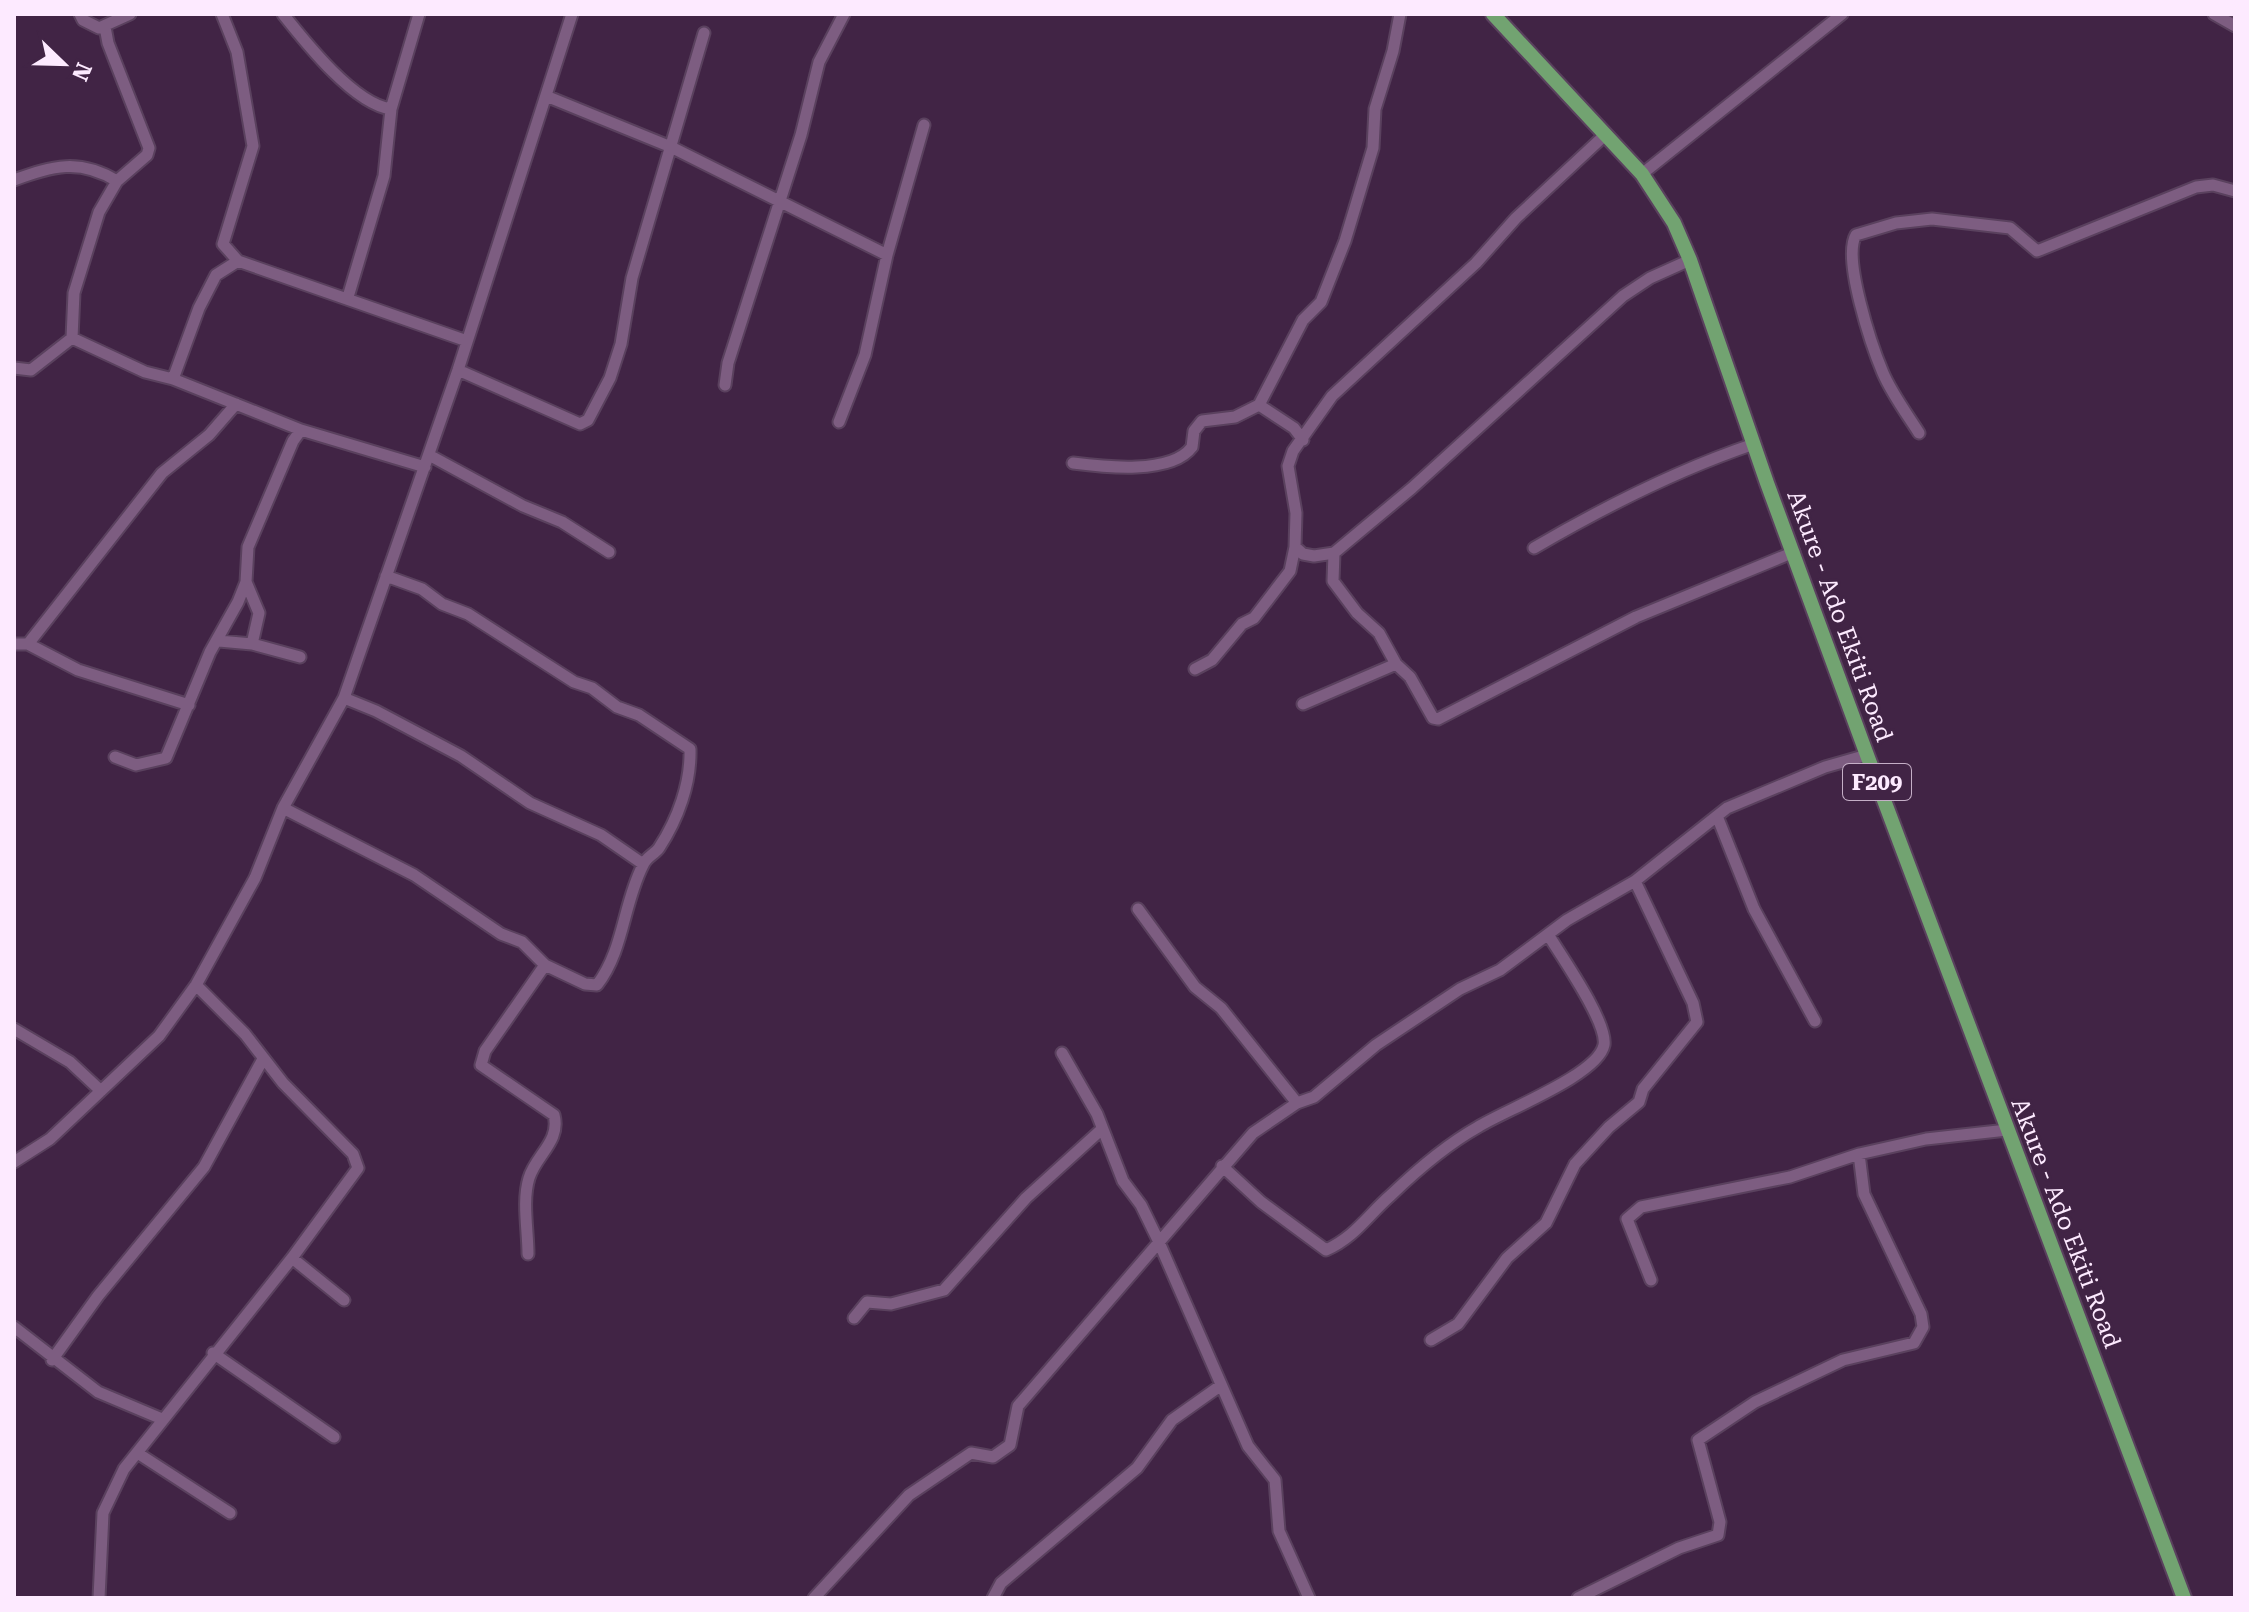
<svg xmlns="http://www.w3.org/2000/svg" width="2249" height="1612" font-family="'Roboto Serif',serif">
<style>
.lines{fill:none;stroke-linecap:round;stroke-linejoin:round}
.minor-casing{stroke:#5a415e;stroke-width:15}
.major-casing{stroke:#5a415e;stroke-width:18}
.minor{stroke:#7d5d81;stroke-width:11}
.major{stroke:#72a371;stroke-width:14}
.labels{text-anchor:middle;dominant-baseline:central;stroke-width:6;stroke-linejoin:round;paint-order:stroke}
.shield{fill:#412445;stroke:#c5afc7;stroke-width:2}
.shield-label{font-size:22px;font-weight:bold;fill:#fdeaff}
.street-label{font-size:24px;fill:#fdeaff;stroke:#412445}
</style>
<rect width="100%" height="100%" fill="#412445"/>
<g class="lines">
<!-- minor casing -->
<g class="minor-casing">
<path id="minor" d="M80,14L83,20L99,28L130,14
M222,14L237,52L253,146L223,244L238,261L467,341
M283,14C306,43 354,104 391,109
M2214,14L2235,26
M546,96L671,147L887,255
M1606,134L1516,218L1476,263L1332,396L1293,451L1288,466L1296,513L1295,547L1303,554L1314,556L1334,553L1412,488L1623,296L1650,278L1690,260
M1642,174L1842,14
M14,180C53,166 79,158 117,181
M348,297L384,176L391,109L419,14
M72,338L145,372L173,379L301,430L425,467
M72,338L74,293L99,212L117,181L147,155L149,148L108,43L105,27
M14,368L31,370L72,338
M458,370L580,424L588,420L610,378L621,344L632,278L704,33
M173,379L199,308L216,275L238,261
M725,385L728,363L801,135L819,62L844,14
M1259,405L1303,320L1321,302L1345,241L1373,148L1375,109L1393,51L1400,14
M839,422L865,355L887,255L924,125
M1919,433C1907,414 1892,394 1883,373C1872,347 1842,258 1856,235L1896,223L1932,219L2010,228L2037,251L2196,187L2213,185L2235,191
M429,455L523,506L562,522L609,552
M1073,463C1104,467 1171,475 1192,447L1194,431L1202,421L1235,417L1259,405L1294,428L1303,440
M1534,548C1604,507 1677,470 1754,444
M1334,553L1333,581L1357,613L1379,633L1396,664L1410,677L1433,718L1438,719L1636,617L1794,552
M246,582L259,613L252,644
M219,641L252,644L300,657
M14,644H28L162,473L209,435L236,404
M28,644L78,670L189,705
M1195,669L1212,660L1242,624L1254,618L1290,571L1295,547
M344,698L376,711L461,756L530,803L601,835L643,864
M1303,704L1396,664
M115,757L136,765L166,758L210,652L238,602L246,582L248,547L293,441L301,430
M283,808L414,875L501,934L522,942L545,965L585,984L597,985C624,950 623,904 643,865C646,857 655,854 659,848C678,819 691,783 690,749L639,715L617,707L592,688L574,682L468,614L442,604L422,589L386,576
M1717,816L1754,909L1815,1021
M1138,909L1195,987L1221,1008L1297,1103
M14,1029L70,1062L101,1091
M1062,1053L1097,1114L1123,1181L1141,1205L1158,1240L1248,1446L1275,1480L1279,1531L1309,1598
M14,1162L50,1139L159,1036L196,985L255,878L283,808L344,698L458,370L572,14
M1222,1166L1261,1202L1326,1250C1355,1237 1368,1215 1391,1195C1417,1170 1446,1145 1478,1127C1505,1110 1598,1075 1604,1045C1608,1023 1562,957 1549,936
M528,1254C528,1230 522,1201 529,1178C536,1155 561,1141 554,1115L481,1065L485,1051L545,965
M292,1258L344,1300
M1651,1280L1627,1219L1641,1207L1790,1177L1859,1154L1926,1139L2007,1130
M854,1318L867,1302L891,1304L944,1290L1026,1198L1102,1129
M14,1327L98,1392L162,1419
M1431,1340L1458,1324L1507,1258L1546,1223L1575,1164L1609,1127L1639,1102L1643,1089L1697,1022L1693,1003L1635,881
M213,1353L334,1437
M52,1360L98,1296L204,1167L263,1059
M139,1454L230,1513
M99,1598L103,1513L124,1469L292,1258L358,1168L353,1154L283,1083L245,1034L196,985
M814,1598L909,1495L971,1453L993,1457L1010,1445L1018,1406L1253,1133L1297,1103L1314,1097L1376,1045L1460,989L1500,970L1567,920L1635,881L1727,808L1825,767L1867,755
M993,1598L1001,1583L1137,1468L1172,1420L1220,1386
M1578,1598L1679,1548L1718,1535L1720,1522L1698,1440L1755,1402L1843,1360L1914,1343L1923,1327L1921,1314L1864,1194L1859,1154"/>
</g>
<!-- major casing -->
<g class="major-casing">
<path id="major" d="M1493,14L1642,174L1674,223L1690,260L1767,483L1867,755L2184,1598"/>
</g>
<!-- minor -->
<use href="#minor" class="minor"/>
<!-- major -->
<use href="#major" class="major"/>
</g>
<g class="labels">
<!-- shield labels -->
<rect class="shield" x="1843" y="764" width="68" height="36" rx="6"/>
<g class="shield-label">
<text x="1877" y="782">F209</text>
</g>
<!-- street labels -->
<g class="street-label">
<text transform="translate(1840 616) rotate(70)">Akure - Ado Ekiti Road</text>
<text transform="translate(2066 1223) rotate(69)">Akure - Ado Ekiti Road</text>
</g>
</g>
<!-- border -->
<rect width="2249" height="1612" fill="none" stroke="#fdeaff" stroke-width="32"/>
<!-- north arrow -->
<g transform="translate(64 64) rotate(113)" stroke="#412445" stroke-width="6" paint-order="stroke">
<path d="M0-6L14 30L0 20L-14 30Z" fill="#fdeaff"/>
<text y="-12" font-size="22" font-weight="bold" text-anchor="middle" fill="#fdeaff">N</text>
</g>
</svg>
